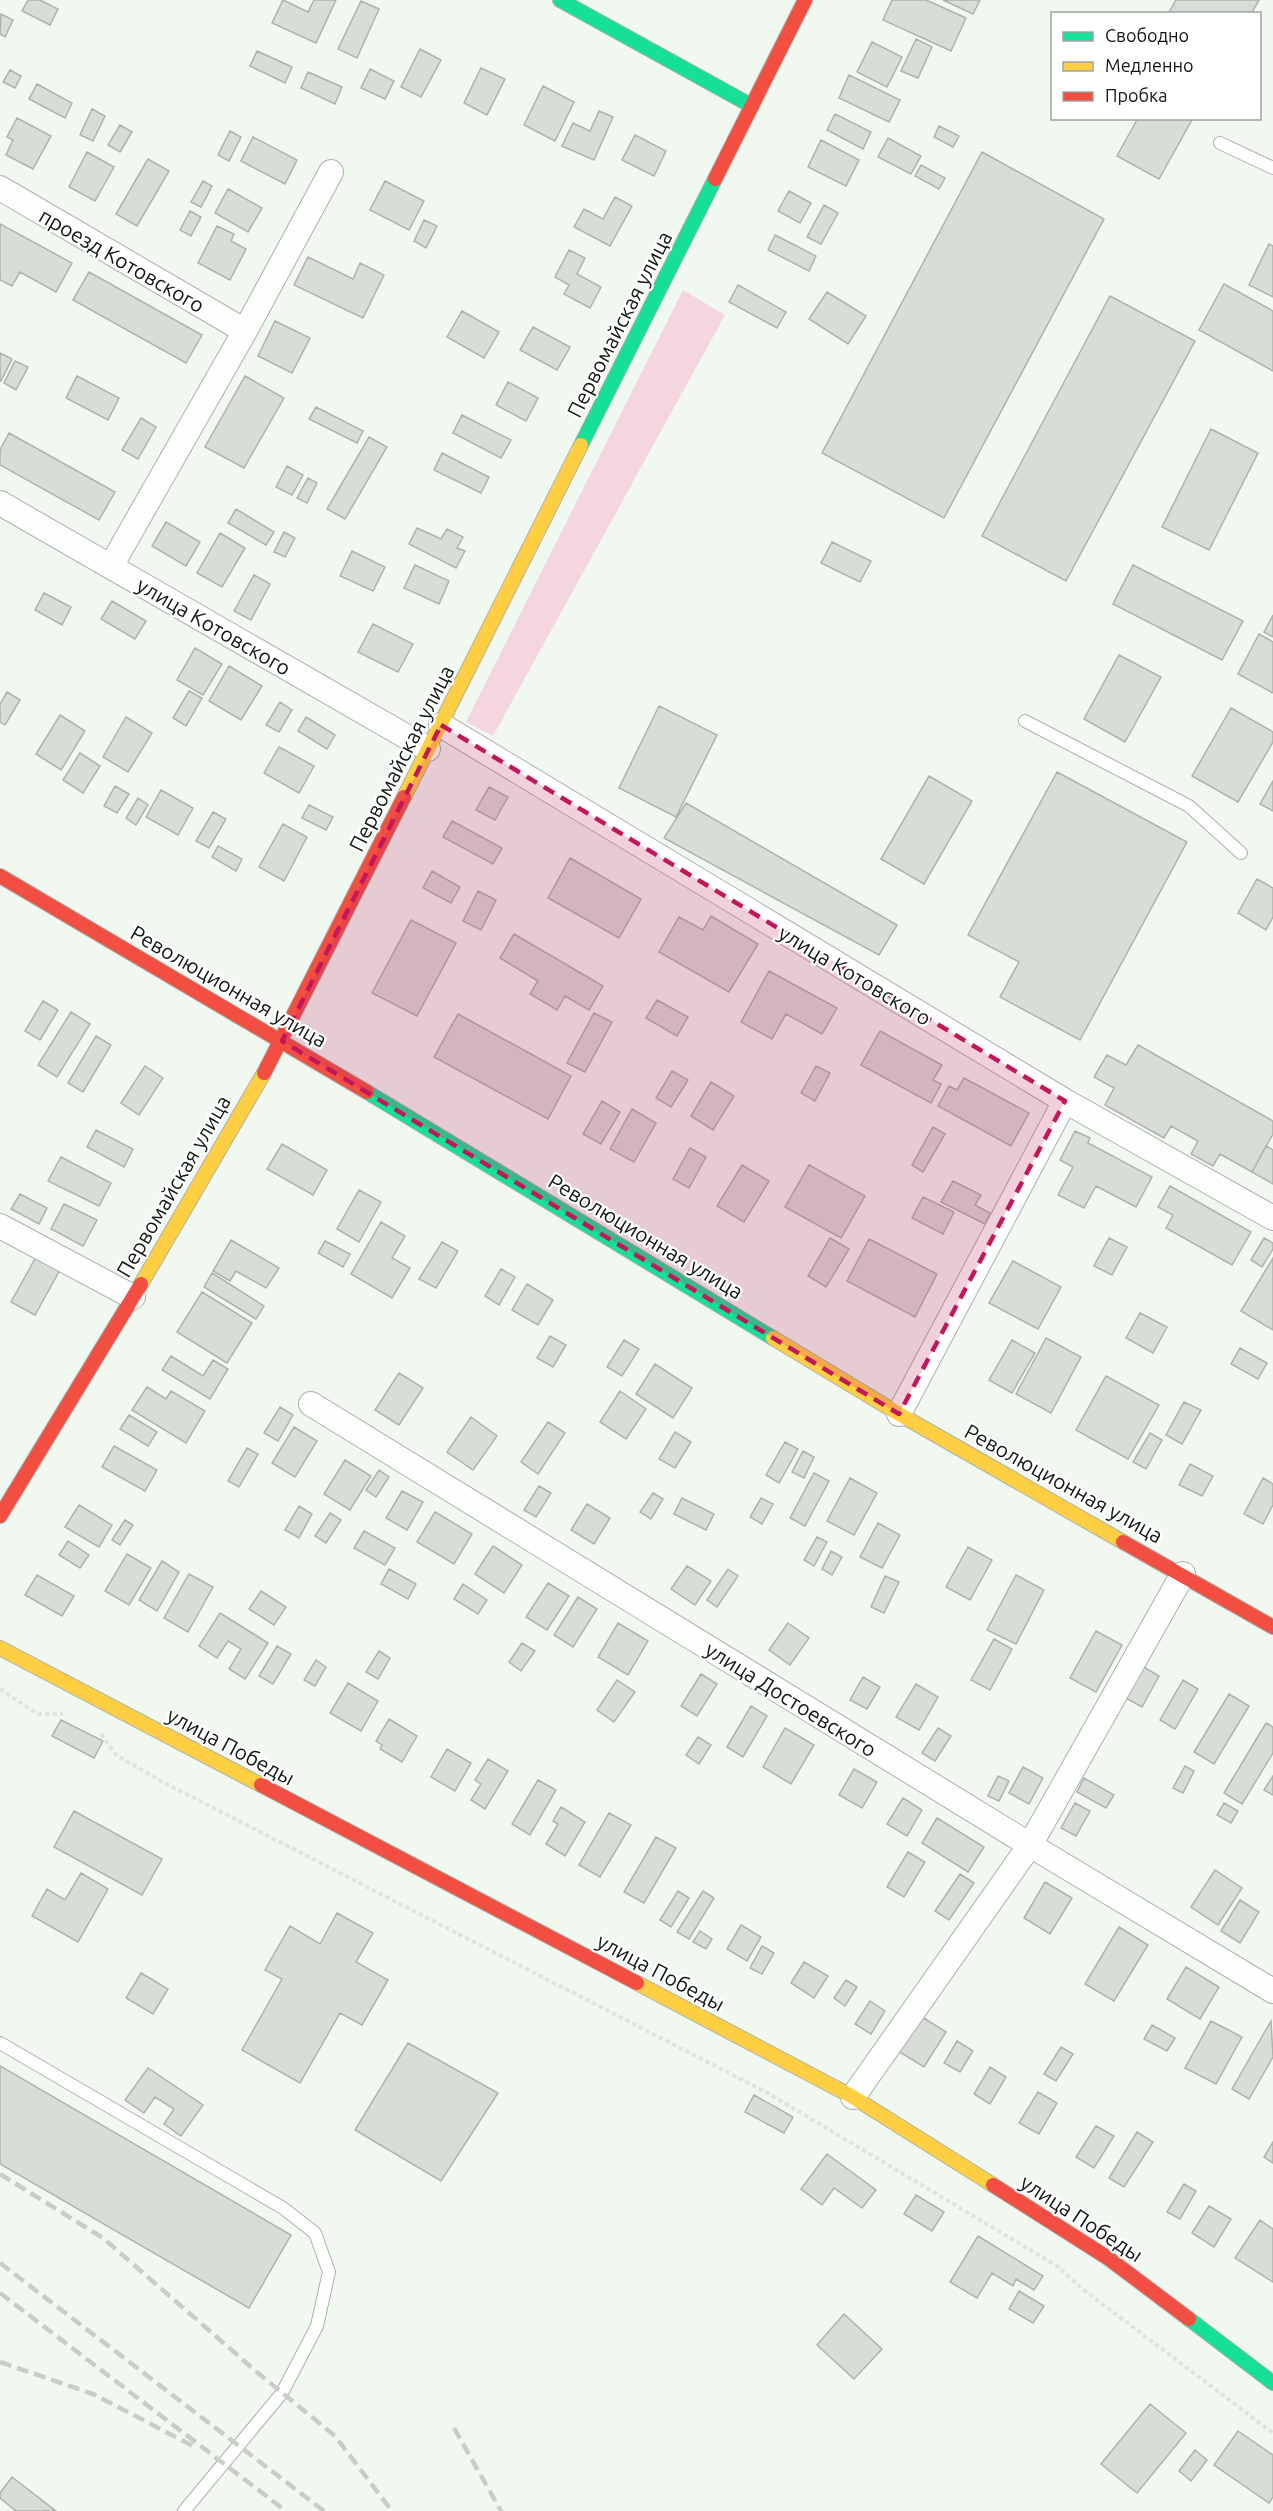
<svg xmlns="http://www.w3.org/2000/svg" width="1273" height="2511" font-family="Ubuntu,sans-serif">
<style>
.green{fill:#f4d6e1}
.building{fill:#d7ddd7;stroke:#adb3ad;stroke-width:1.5}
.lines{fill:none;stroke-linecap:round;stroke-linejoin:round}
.lane-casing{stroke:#abb1ab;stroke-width:14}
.street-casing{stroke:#abb1ab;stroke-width:26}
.fast-casing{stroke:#abb1ab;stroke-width:16}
.slow-casing{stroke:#abb1ab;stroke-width:16}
.jam-casing{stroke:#abb1ab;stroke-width:16}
.path{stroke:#e1e3e1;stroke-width:4;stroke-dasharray:4.5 3;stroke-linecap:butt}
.lane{stroke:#fdfefd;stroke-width:12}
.street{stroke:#fdfefd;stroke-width:24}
.fast{stroke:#16e098;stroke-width:14}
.slow{stroke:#ffcf43;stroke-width:14}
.jam{stroke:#f24e42;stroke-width:14}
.rail{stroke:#c9ccc9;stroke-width:4.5;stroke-dasharray:12 6;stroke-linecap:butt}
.marked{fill:#c2185b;fill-opacity:0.2;stroke:#c2185b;stroke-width:4.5;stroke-dasharray:12 8;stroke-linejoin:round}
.labels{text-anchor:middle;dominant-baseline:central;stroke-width:4.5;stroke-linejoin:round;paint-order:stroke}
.street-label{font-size:21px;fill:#101611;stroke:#fff}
</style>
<rect width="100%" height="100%" fill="#f0f8f0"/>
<!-- green -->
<path class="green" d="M683,290L725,315L493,736L466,722Z"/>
<!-- building -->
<path class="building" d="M28,0H40L58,9L50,25L22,11Z
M283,0L308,12L314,0H336L316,43L272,23Z
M892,0H926L966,18L951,51L883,20Z
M943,0H980L973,14Z
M1176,0H1259L1251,14H1168Z
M361,1L379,9L357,58L338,49Z
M1,14L13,20L5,37L0,34Z
M916,39L932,47L918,78L901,71Z
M872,42L902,57L887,87L857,72Z
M420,49L441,60L421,97L401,87Z
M257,51L292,67L285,83L250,66Z
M481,68L505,79L487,115L464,103Z
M370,69L394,81L385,99L361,88Z
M10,70L21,76L15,88L3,82Z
M308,72L342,87L335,104L301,88Z
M849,75L900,100L889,122L839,98Z
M37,84L72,103L65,118L29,99Z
M543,86L574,102L555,141L524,125Z
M92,109L105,116L93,141L80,135Z
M599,111L613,117L594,160L562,146L573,123L590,131Z
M835,114L871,132L863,149L827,130Z
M17,118L51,136L33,169L6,155L13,140L7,137Z
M1138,118H1193L1159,179L1117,156Z
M120,125L132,132L120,152L108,145Z
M939,126L959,136L953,147L934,137Z
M230,131L241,137L229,161L218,155Z
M635,135L666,151L654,176L622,160Z
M253,137L297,160L285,184L241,161Z
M888,138L921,156L911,174L878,157Z
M821,140L859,160L846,186L808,167Z
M87,152L114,167L95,201L69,187Z
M982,152L1104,219L944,518L822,453Z
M148,159L169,171L137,226L116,214Z
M921,165L945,178L939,189L915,176Z
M203,181L212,186L201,207L191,202Z
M385,181L424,201L409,230L370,210Z
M228,189L262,208L248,232L215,213Z
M789,191L811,203L800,223L778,211Z
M615,197L632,206L610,246L574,227L584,209L603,219Z
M824,205L838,213L821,244L807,237Z
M190,211L201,217L191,236L180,230Z
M424,220L437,226L426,248L414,241Z
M0,224L72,263L56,292L20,272L12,286L0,280Z
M217,226L234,234L231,241L246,249L230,280L198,263Z
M775,235L816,256L809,271L768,250Z
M1269,244L1273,246V297L1249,285Z
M569,250L585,258L577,274L601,287L590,308L564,294L569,285L555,277Z
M308,257L353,279L360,263L384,275L363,318L294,285Z
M89,272L202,335L186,363L73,300Z
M1224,284L1273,311V371L1199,330Z
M738,285L786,312L777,328L729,302Z
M827,292L866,316L848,344L809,319Z
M1110,296L1195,341L1066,581L982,536Z
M462,311L499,332L484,358L447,337Z
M275,321L310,338L292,373L258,356Z
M533,327L570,347L557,370L520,350Z
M0,353L12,359L1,381H0Z
M15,361L28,367L16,390L4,383Z
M77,376L119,398L108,420L66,398Z
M245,376L284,398L244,468L205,447Z
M508,382L538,398L526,421L496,405Z
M316,407L363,431L357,443L309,419Z
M462,415L511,440L501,458L453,433Z
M141,418L156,427L138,459L122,450Z
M1211,429L1258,453L1209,550L1162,527Z
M9,433L115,492L99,520L0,465V450Z
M369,437L387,447L345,519L327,509Z
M442,453L489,477L481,493L434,470Z
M287,466L303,475L292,495L276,487Z
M308,478L317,483L307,503L297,498Z
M236,509L274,532L266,545L228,523Z
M166,522L200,542L186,566L152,546Z
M417,528L441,539L447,529L463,537L457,548L465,551L456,568L409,544Z
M284,532L295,538L285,557L274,552Z
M220,533L245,548L222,587L197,573Z
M832,542L871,561L860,582L821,563Z
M352,551L385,567L373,591L340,576Z
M415,565L449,581L439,604L404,588Z
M1133,565L1243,621L1222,660L1113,604Z
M254,575L270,584L251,620L234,611Z
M44,593L71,607L62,625L35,610Z
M112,601L146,621L135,639L101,619Z
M1273,615V637L1264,632Z
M373,624L413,644L398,672L358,652Z
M1259,634L1273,642V693L1238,674Z
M195,648L222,664L203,695L177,680Z
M1119,655L1161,677L1125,742L1084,719Z
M229,666L262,686L241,720L209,701Z
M189,691L202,698L186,726L173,718Z
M7,692L20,700L5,725L0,722V704Z
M280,702L292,710L279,732L266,725Z
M659,706L717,735L676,817L619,788Z
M1231,708L1273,732V742L1238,802L1192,776Z
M60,715L85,731L61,770L36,754Z
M126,717L152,733L128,772L103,757Z
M306,717L335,735L327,749L298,731Z
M279,747L314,766L299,793L264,773Z
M80,753L100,766L83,793L63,780Z
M1057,772L1187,842L1080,1040L1000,997L1019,962L968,935Z
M929,776L972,801L924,884L881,859Z
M1273,781V811L1260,804Z
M115,786L129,794L117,813L104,806Z
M489,787L508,797L495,820L476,810Z
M161,790L193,808L178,835L146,817Z
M138,798L148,805L136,825L126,818Z
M686,803L897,925L879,955L664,838Z
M309,805L333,817L326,830L302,818Z
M213,812L226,819L209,848L196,841Z
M452,821L502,848L493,864L443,837Z
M283,824L307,837L284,881L259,867Z
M218,846L242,859L236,871L212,857Z
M570,858L641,899L619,938L548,898Z
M432,871L460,887L451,903L423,888Z
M1257,879L1273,888V917L1266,930L1238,913Z
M478,891L496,900L481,930L463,921Z
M711,916L758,944L729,992L659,952L679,917L703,930Z
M411,920L456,943L417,1016L372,993Z
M514,934L603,986L589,1010L565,996L557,1010L530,994L538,981L500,958Z
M769,971L837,1008L822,1034L786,1014L772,1039L741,1022Z
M657,1000L688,1017L677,1036L646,1018Z
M43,1001L58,1010L40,1040L25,1031Z
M71,1012L90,1024L57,1077L38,1065Z
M594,1013L612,1022L585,1072L567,1063Z
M458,1014L571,1076L548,1119L434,1057Z
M880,1031L942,1065L933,1080L941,1084L931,1103L861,1065Z
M96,1036L111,1045L83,1092L68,1083Z
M1138,1045L1273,1121V1134L1252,1172L1220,1154L1213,1166L1191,1154L1198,1141L1171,1126L1164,1138L1105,1105L1114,1088L1094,1077L1107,1055L1126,1065Z
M145,1066L163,1078L139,1115L121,1103Z
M816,1066L830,1073L815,1101L801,1093Z
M672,1071L688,1080L671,1107L656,1098Z
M964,1078L1029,1113L1011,1146L938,1106L949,1086L957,1090Z
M711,1082L734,1096L713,1130L691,1116Z
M602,1101L620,1112L601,1144L583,1134Z
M632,1109L656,1123L634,1162L610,1149Z
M933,1127L945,1134L923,1172L912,1165Z
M96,1130L133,1149L124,1167L87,1147Z
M1075,1131L1090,1138L1088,1143L1152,1177L1136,1207L1096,1186L1084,1208L1058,1195L1073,1167L1060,1160Z
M282,1144L327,1170L313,1195L267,1169Z
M1266,1146L1273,1150V1184L1252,1172Z
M690,1148L706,1157L689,1188L673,1179Z
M61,1157L111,1183L99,1206L48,1181Z
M742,1165L769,1181L744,1222L717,1206Z
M809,1165L865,1196L841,1238L785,1207Z
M953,1181L981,1195L975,1205L990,1213L985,1224L941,1202Z
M1170,1186L1251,1232L1232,1265L1166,1228L1173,1215L1158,1207Z
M359,1190L381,1202L359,1242L337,1229Z
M20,1194L47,1208L39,1224L11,1209Z
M923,1197L954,1212L943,1234L912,1218Z
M64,1204L97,1220L83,1246L51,1229Z
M381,1222L405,1236L392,1258L410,1268L392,1298L351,1274Z
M830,1238L849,1249L826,1287L808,1276Z
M1109,1238L1127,1247L1112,1275L1094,1266Z
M1264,1238L1273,1243V1249L1262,1267L1251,1260Z
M869,1239L937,1274L915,1317L847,1281Z
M231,1240L279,1268L266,1288L236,1271L230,1281L213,1271Z
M325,1241L350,1254L343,1267L318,1253Z
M442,1242L458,1251L436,1288L419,1279Z
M36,1257L60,1270L35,1315L11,1302Z
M1273,1258V1330L1241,1311Z
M1013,1261L1061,1287L1038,1329L989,1303Z
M501,1269L515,1277L499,1305L485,1296Z
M212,1273L264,1306L256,1319L204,1287Z
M527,1284L553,1300L538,1325L512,1310Z
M202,1292L252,1323L227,1363L177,1332Z
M1140,1313L1167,1327L1153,1353L1126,1338Z
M550,1336L566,1345L553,1367L537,1358Z
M1046,1338L1081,1357L1051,1413L1016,1394Z
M624,1340L639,1349L622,1376L607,1367Z
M1012,1340L1035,1353L1012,1393L989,1380Z
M1240,1348L1267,1363L1258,1379L1231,1364Z
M171,1356L203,1376L213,1360L228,1369L210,1399L162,1370Z
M655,1364L692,1388L673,1418L636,1394Z
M399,1373L423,1388L399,1425L375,1410Z
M1106,1376L1159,1405L1128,1459L1076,1430Z
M147,1387L166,1399L171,1391L205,1411L186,1443L132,1410Z
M620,1391L646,1409L626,1439L600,1422Z
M1184,1402L1201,1410L1182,1444L1166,1435Z
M280,1407L293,1415L278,1441L264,1433Z
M129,1415L157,1432L148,1446L120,1429Z
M471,1417L497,1436L473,1470L447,1452Z
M548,1422L565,1433L538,1474L521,1462Z
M294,1427L317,1441L295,1477L272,1463Z
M675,1432L691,1442L675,1468L659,1459Z
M1150,1433L1162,1440L1146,1469L1133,1462Z
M785,1442L798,1449L779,1483L766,1475Z
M114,1446L157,1470L145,1491L102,1467Z
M247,1448L258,1454L239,1487L228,1481Z
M803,1451L814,1457L804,1478L792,1472Z
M345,1460L371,1476L350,1510L324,1494Z
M1190,1464L1213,1476L1202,1496L1179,1485Z
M379,1470L389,1477L376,1497L366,1490Z
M814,1473L829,1481L805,1526L790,1518Z
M850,1478L877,1493L854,1535L827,1521Z
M1263,1478L1273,1484V1505L1263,1524L1244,1514Z
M539,1486L551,1493L536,1517L524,1510Z
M402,1491L423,1502L407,1530L386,1518Z
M653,1493L663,1499L651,1519L640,1512Z
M682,1498L714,1514L706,1530L674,1514Z
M761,1498L773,1504L762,1524L750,1517Z
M587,1504L610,1518L594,1544L571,1530Z
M79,1505L112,1525L99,1547L65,1527Z
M299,1506L312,1514L299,1538L285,1530Z
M435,1512L472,1534L454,1564L417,1542Z
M330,1513L341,1520L326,1543L315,1536Z
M125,1520L133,1525L120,1545L112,1540Z
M878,1523L900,1535L882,1568L860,1557Z
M364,1531L395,1548L385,1565L354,1548Z
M817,1537L827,1542L814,1566L804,1560Z
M68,1541L89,1555L80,1568L59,1555Z
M493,1546L522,1565L504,1593L475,1574Z
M968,1547L992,1560L970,1600L946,1587Z
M831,1551L842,1557L832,1575L822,1569Z
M127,1554L151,1568L129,1605L105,1591Z
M162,1561L179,1572L157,1611L139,1600Z
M687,1566L711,1581L695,1605L671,1589Z
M389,1569L416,1584L408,1599L381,1584Z
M728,1569L738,1576L717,1607L707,1600Z
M189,1574L213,1587L188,1632L164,1618Z
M37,1575L74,1596L62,1616L25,1595Z
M1016,1575L1044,1590L1016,1644L987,1630Z
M885,1576L899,1582L884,1613L871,1607Z
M548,1583L569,1596L547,1630L526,1617Z
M463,1584L487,1600L478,1614L454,1599Z
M261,1591L286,1607L274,1625L249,1609Z
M578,1597L597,1609L573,1647L554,1635Z
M220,1613L268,1643L245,1679L229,1669L241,1649L228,1641L217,1658L199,1646Z
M618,1623L648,1641L628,1675L598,1657Z
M788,1623L809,1638L790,1665L769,1650Z
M1096,1631L1122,1645L1096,1692L1070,1678Z
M994,1639L1012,1649L990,1690L971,1680Z
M522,1643L535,1651L521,1671L509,1662Z
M277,1646L291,1654L273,1684L259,1676Z
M379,1651L390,1658L378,1679L366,1672Z
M316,1660L326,1667L315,1686L304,1680Z
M1142,1666L1159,1676L1142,1707L1124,1697Z
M701,1674L717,1684L697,1716L681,1706Z
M863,1677L880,1687L867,1709L850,1700Z
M617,1680L635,1692L614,1722L597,1710Z
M1183,1680L1198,1689L1175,1729L1160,1720Z
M348,1683L378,1701L361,1731L330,1713Z
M916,1684L938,1697L919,1730L896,1717Z
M1229,1694L1249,1706L1214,1764L1194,1752Z
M751,1706L767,1716L743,1757L727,1747Z
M389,1719L417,1736L402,1762L380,1749L382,1745L376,1741Z
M61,1720L103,1741L94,1758L52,1736Z
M1266,1723L1273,1727V1753L1242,1804L1224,1793Z
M785,1728L814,1745L791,1784L763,1767Z
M938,1728L951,1736L935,1761L922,1753Z
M698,1737L711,1745L699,1764L686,1755Z
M447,1749L471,1763L455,1791L431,1777Z
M488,1759L508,1771L485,1809L471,1800L481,1784L475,1780Z
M1185,1766L1194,1771L1183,1793L1173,1788Z
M1023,1767L1043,1778L1029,1804L1009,1793Z
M854,1769L877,1782L862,1808L839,1795Z
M998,1776L1009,1781L999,1801L988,1796Z
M1273,1776V1795L1264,1790Z
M1084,1778L1114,1795L1106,1808L1077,1792Z
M538,1780L556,1790L530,1835L512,1824Z
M903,1798L922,1810L907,1836L887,1824Z
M1075,1803L1090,1811L1076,1836L1061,1828Z
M1224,1803L1238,1811L1231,1823L1217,1815Z
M561,1807L585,1822L565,1856L546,1844L558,1824L553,1821Z
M74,1811L162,1859L142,1895L54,1847Z
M609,1813L631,1825L600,1877L579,1865Z
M937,1818L984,1847L968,1872L922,1843Z
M656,1837L676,1848L644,1903L624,1892Z
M908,1852L925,1862L904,1897L887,1887Z
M1215,1870L1242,1888L1218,1925L1191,1907Z
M81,1873L108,1889L78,1942L32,1916L47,1889L65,1900Z
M960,1874L974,1883L949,1920L935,1911Z
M1045,1882L1072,1898L1050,1934L1024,1918Z
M678,1891L689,1898L671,1927L660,1920Z
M703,1891L714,1898L689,1939L677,1932Z
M1240,1900L1259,1912L1240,1943L1221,1931Z
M337,1913L373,1933L356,1962L388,1980L362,2025L340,2013L300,2083L242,2050L282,1979L265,1970L290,1926L320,1944Z
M741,1925L761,1937L747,1961L727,1949Z
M1119,1927L1148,1945L1114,2001L1085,1984Z
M700,1931L712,1939L706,1949L693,1942Z
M762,1946L774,1953L762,1974L750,1968Z
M804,1962L828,1976L814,1998L791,1983Z
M1186,1967L1219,1987L1200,2019L1167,1999Z
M141,1973L168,1989L153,2014L126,1998Z
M846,1980L857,1987L845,2006L834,1998Z
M870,2001L885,2011L871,2034L855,2024Z
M919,2015L946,2032L924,2067L898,2051Z
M1211,2021L1242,2037L1216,2084L1185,2068Z
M1271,2021L1273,2057L1249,2099L1232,2089Z
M1152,2025L1175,2038L1167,2051L1144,2039Z
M957,2041L973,2051L960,2072L944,2063Z
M408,2043L498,2093L441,2181L355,2130Z
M1061,2047L1073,2054L1056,2081L1044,2074Z
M0,2066L291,2235L249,2308L0,2164Z
M990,2067L1006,2077L990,2104L974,2094Z
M148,2068L203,2105L181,2136L164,2124L174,2109L155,2097L144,2113L125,2100Z
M1038,2092L1057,2103L1039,2134L1019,2123Z
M754,2095L793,2117L784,2133L745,2112Z
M1096,2126L1114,2136L1094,2168L1076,2157Z
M1137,2132L1153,2142L1124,2187L1109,2178Z
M1273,2142V2163L1264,2157Z
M827,2154L876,2190L862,2208L834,2188L822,2205L801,2189Z
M1184,2184L1196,2191L1180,2219L1167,2212Z
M916,2195L944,2212L932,2231L904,2214Z
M1209,2206L1231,2219L1214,2247L1192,2233Z
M1260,2220L1273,2229V2282L1235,2258Z
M978,2236L1043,2276L1034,2290L1016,2279L1013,2286L992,2273L977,2298L950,2282Z
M1019,2291L1044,2306L1033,2323L1009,2309Z
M844,2314L882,2349L854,2379L817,2345Z
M1150,2404L1186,2433L1137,2493L1101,2464Z
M1238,2431L1273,2455V2497L1269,2503L1214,2465Z
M1195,2450L1207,2460L1191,2481L1179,2471Z
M12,2477L56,2511H16L0,2498V2493Z"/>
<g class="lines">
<!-- lane casing -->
<g class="lane-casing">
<path id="lane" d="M1220,143L1273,168
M1025,721L1189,806L1241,853
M0,2043L283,2208L315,2233L329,2272L317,2326L282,2393L184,2511"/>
</g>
<!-- street casing -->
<g class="street-casing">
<path id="street" d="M0,188L245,331L111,566
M245,331L331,172
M0,503L428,749
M441,725L1065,1101L1273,1218
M0,1226L133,1297
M311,1404L1030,1845L1273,1991
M899,1414L1065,1101
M853,2097L1030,1845L1183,1574"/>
</g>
<!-- fast casing -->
<g class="fast-casing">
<path id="fast" d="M560,0L752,106
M581,445L715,179
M367,1092L773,1338
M1189,2319L1273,2383"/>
</g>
<!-- slow casing -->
<g class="slow-casing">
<path id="slow" d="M404,797L581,445
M141,1284L264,1073
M773,1338L899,1414L1123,1542
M0,1648L261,1785
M637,1983L853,2097L993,2185"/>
</g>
<!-- jam casing -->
<g class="jam-casing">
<path id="jam" d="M715,179L805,0
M0,876L367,1092
M264,1073L404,797
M0,1516L141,1284
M1123,1542L1273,1627
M261,1785L637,1983
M993,2185L1108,2258L1189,2319"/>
</g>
<!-- path -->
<path class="path" d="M0,1689L38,1714H63
M101,1734L116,1755L161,1781L766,2092L1057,2266L1080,2287L1273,2433"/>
<!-- lane -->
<use href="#lane" class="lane"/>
<!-- street -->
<use href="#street" class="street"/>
<!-- fast -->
<use href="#fast" class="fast"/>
<!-- slow -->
<use href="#slow" class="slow"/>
<!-- jam -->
<use href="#jam" class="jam"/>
<!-- rail -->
<path class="rail" d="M0,2174L103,2238L258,2373L335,2436L392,2511
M0,2263L324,2511
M0,2293L286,2511
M0,2362L93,2394L193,2446
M454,2428L501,2511"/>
</g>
<!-- marked area -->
<path class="marked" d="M441,725L1065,1101L899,1414L282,1041Z"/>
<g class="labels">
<!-- street labels -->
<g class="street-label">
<text transform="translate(122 260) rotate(30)">проезд Котовского</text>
<text transform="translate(619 324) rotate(-63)">Первомайская улица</text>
<text transform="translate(214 626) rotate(30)">улица Котовского</text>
<text transform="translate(401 758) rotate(-63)">Первомайская улица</text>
<text transform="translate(855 975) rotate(31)">улица Котовского</text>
<text transform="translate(229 986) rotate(30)">Революционная улица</text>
<text transform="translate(173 1186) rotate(-60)">Первомайская улица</text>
<text transform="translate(646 1236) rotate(31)">Революционная улица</text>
<text transform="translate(1064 1483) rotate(29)">Революционная улица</text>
<text transform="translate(791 1699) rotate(32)">улица Достоевского</text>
<text transform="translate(231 1746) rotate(28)">улица Победы</text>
<text transform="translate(661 1972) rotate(28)">улица Победы</text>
<text transform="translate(1082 2218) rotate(33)">улица Победы</text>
</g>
</g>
<!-- legend -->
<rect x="1051" y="12" width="210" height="108" fill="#ffffff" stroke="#9fa2a0" stroke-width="1.5"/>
<rect x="1063" y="32" width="30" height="9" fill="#16e098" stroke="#9fa2a0" stroke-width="1.5"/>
<text x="1105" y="42" font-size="18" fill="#101611">Свободно</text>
<rect x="1063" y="62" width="30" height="9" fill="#ffcf43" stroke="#9fa2a0" stroke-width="1.5"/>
<text x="1105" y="72" font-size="18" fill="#101611">Медленно</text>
<rect x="1063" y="92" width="30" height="9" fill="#f24e42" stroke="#9fa2a0" stroke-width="1.5"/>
<text x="1105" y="102" font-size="18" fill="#101611">Пробка</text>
</svg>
